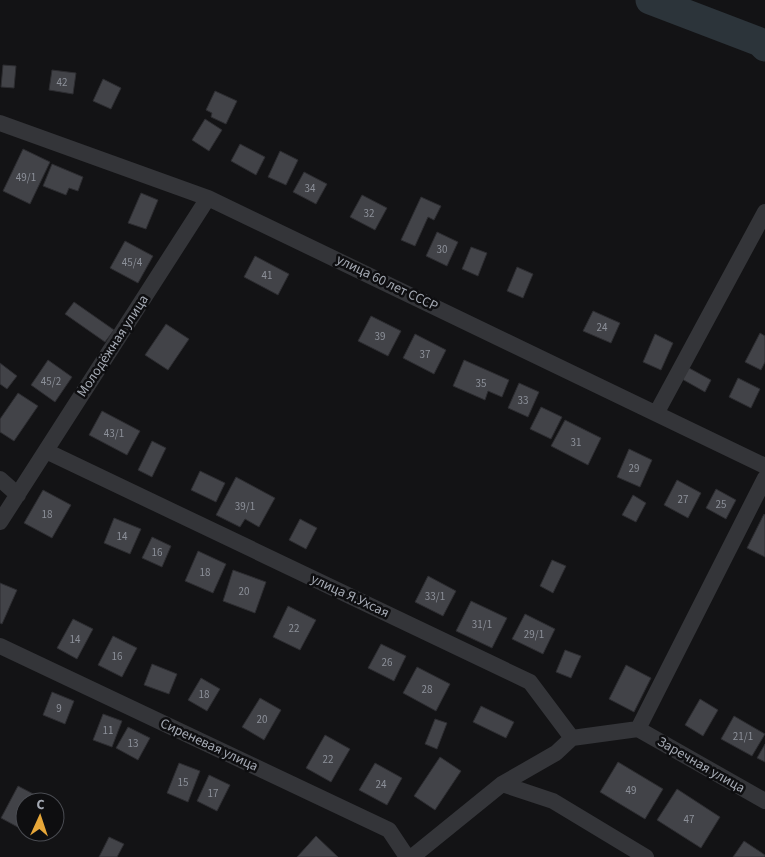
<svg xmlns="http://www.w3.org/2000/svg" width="765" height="857" font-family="'Source Sans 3',sans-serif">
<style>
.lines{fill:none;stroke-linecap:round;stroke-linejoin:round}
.river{stroke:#2c343a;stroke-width:29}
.building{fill:#424348;stroke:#2d2d31}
.minor{stroke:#343539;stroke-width:16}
.labels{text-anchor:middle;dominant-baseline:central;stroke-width:5;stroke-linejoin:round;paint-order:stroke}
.number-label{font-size:11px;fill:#8c9099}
.street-label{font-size:14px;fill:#a5aab4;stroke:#0e0e10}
</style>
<rect width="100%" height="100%" fill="#131315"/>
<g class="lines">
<!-- river -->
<path class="river" d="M650,0L760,42L765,47"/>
</g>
<!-- building -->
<path class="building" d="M3,65L16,66L14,88L1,87Z
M52,70L76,73L73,94L49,90Z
M103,79L121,88L111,109L93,101Z
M215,91L237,101L226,124L211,117L212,113L206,110Z
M205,119L222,130L209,151L192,140Z
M240,144L265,157L256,175L231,161Z
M23,149L50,162L30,204L3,191Z
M280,151L298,160L286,185L268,177Z
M52,164L83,177L78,191L69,188L66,195L43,186Z
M304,172L327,184L316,204L293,192Z
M141,193L158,200L146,229L128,223Z
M362,195L387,208L375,230L350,217Z
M421,197L441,206L434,220L428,217L415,246L401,240Z
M437,232L458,242L447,266L426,256Z
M125,241L153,256L138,283L110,268Z
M471,247L487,253L478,276L462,269Z
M255,256L289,274L278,295L244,277Z
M517,267L533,274L523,298L507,291Z
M74,302L114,330L105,342L65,314Z
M593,311L620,323L611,343L583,331Z
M371,316L401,331L388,356L358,341Z
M166,324L189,339L168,370L145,355Z
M760,333L765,336V362L761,370L745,362Z
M415,334L446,350L434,374L403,358Z
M655,334L673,343L661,370L643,362Z
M48,360L72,377L55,402L31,385Z
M464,360L509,380L502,397L488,391L485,400L453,386Z
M0,363L17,376L7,389L0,384Z
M689,368L711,380L705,392L682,379Z
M738,378L760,389L751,408L729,397Z
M519,383L539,392L528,417L508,408Z
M18,393L38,406L14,441L0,432V419Z
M541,407L562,417L551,439L530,429Z
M102,411L140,431L127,455L89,435Z
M565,420L601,438L588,465L551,446Z
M152,441L166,448L152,477L138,470Z
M629,449L652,460L640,487L617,477Z
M200,471L225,483L216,502L191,490Z
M236,477L275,498L259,527L245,519L240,527L216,515Z
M677,480L701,493L688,518L664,505Z
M716,489L736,500L726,519L706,508Z
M43,490L71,505L52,538L24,523Z
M633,495L646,503L636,522L622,515Z
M764,514L765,515V557L747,548Z
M114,518L141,529L130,554L104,543Z
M300,519L317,528L306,549L289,540Z
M152,537L171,546L162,567L142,558Z
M198,551L226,564L213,593L185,581Z
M552,560L566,566L553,593L540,586Z
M233,570L266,582L255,613L223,601Z
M428,576L456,591L443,616L415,602Z
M0,583L17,590L2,624L0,623Z
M471,601L507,618L492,648L456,631Z
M288,606L316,620L300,650L273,637Z
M525,614L555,629L543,654L512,639Z
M73,619L93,629L77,659L57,648Z
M113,636L137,648L122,677L98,665Z
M381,644L406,656L394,681L368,668Z
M565,650L581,656L571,678L556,672Z
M152,664L177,674L169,694L144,685Z
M626,665L651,678L634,712L609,699Z
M417,667L450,684L436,711L403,693Z
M201,678L220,689L207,711L188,700Z
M52,692L74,701L65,724L43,715Z
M260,698L281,710L264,740L242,727Z
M700,699L718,710L703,736L685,725Z
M481,706L514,722L506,738L473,722Z
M103,714L122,721L112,747L93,740Z
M734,716L765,734L752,756L721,739Z
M435,719L447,723L437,749L425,744Z
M128,727L150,738L138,760L116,748Z
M325,735L350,749L331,782L306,768Z
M765,744V762L757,758Z
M440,757L461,771L435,810L414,796Z
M618,762L663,789L645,819L600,792Z
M179,763L200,771L188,802L167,793Z
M375,763L402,778L387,805L359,790Z
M209,775L230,785L217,811L197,801Z
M18,786L43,799L41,802H25V831L1,818Z
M677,789L720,817L701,848L657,820Z
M316,836L338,857H297Z
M109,837L124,844L117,857H99Z
M744,841L765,855V857H733Z"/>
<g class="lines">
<!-- minor -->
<path class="minor" d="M0,123L208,198L765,466
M657,412L765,212
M46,451L530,682L572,738L638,729
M0,479L18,495
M0,522L208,198
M0,646L389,830L407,857
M638,729L765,478
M638,729L765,801
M502,784L553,801L646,857
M412,857L502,784L556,753L572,738"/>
</g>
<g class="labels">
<!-- number labels -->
<g class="number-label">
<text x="62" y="82">42</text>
<text x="26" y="177">49/1</text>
<text x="310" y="188">34</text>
<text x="369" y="213">32</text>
<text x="442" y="249">30</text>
<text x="132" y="262">45/4</text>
<text x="267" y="275">41</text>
<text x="602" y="327">24</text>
<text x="380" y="336">39</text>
<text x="425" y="354">37</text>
<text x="51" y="381">45/2</text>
<text x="481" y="383">35</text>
<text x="523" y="400">33</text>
<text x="114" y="433">43/1</text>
<text x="576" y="442">31</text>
<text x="634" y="468">29</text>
<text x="683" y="499">27</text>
<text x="721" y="504">25</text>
<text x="245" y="506">39/1</text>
<text x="47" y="514">18</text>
<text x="122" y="536">14</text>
<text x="157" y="552">16</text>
<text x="205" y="572">18</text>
<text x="244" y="591">20</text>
<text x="435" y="596">33/1</text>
<text x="482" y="624">31/1</text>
<text x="294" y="628">22</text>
<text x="534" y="634">29/1</text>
<text x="75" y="639">14</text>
<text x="117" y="656">16</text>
<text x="387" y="662">26</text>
<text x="427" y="689">28</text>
<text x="204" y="694">18</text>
<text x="59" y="708">9</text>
<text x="262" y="719">20</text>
<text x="108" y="730">11</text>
<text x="743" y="736">21/1</text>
<text x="133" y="743">13</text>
<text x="328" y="759">22</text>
<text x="183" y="782">15</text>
<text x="381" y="784">24</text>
<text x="631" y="790">49</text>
<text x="213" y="793">17</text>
<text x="689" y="819">47</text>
</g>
<!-- street labels -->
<g class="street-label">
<text transform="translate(387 283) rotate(26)">улица 60 лет СССР</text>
<text transform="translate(113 346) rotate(-57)">Молодёжная улица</text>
<text transform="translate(350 596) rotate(25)">улица Я.Ухсая</text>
<text transform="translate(209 745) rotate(25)">Сиреневая улица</text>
<text transform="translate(701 765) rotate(30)">Заречная улица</text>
</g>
</g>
<!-- north arrow -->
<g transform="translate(40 817) rotate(3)"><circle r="24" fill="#0e0e10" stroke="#4a4c52"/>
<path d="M0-4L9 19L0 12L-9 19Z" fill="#e7a739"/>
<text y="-8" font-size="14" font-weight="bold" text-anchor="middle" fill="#a5aab4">С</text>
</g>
</svg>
